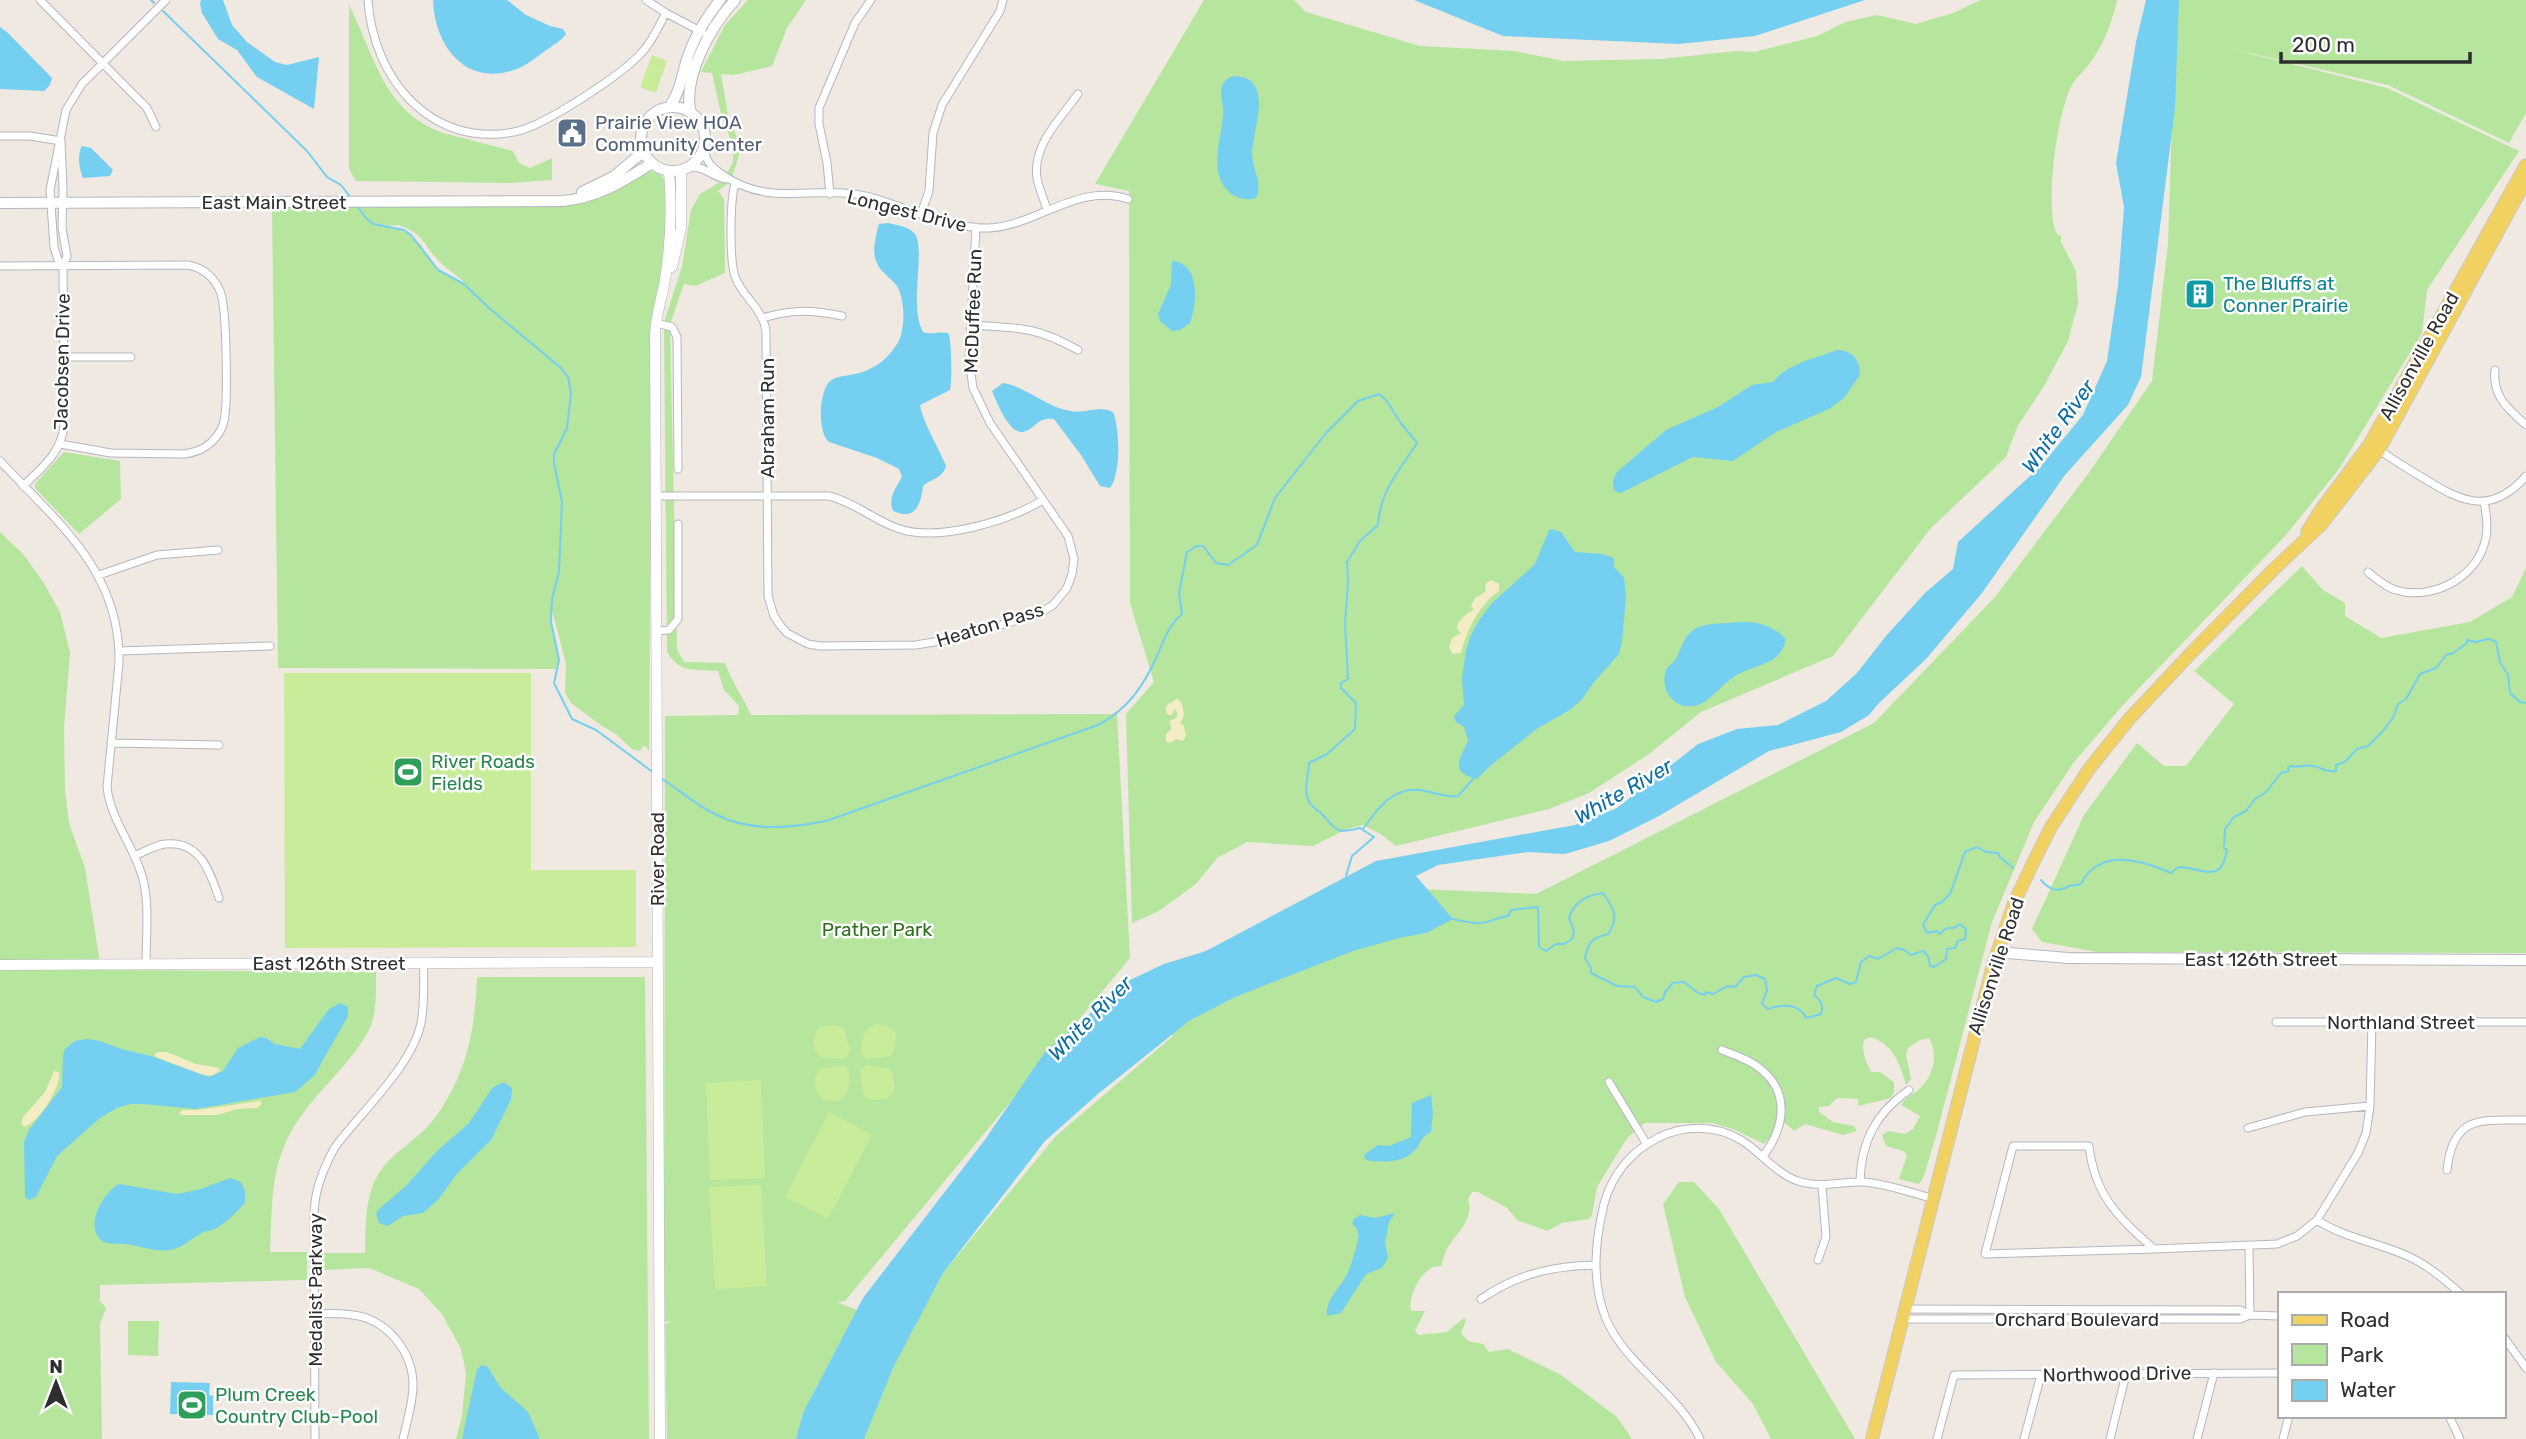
<svg xmlns="http://www.w3.org/2000/svg" width="2526" height="1439" font-family="Rubik,sans-serif">
<style>
.green{fill:#b6e59e;fill-rule:evenodd}
.sand{fill:#f3ecc5}
.pitch{fill:#c9ec9a}
.water{fill:#75cff0}
.lines{fill:none;stroke-linecap:round;stroke-linejoin:round}
.stream{stroke:#75cff0;stroke-width:2}
.minor-casing{stroke:#b4b7c1;stroke-width:9}
.tertiary-casing{stroke:#b4b7c1;stroke-width:11}
.secondary-casing{stroke:#b4b7c1;stroke-width:12}
.primary-casing{stroke:#c9c9c9;stroke-width:14}
.minor{stroke:#fff;stroke-width:7}
.tertiary{stroke:#fff;stroke-width:10}
.secondary{stroke:#fff;stroke-width:10}
.primary{stroke:#f2d163;stroke-width:12}
.labels{text-anchor:middle;dominant-baseline:central;stroke-width:5;stroke-linejoin:round;paint-order:stroke}
.service-label{font-size:19px;fill:#4e5e75;stroke:#fff;text-anchor:start}
.street-label{font-size:19px;fill:#2e2e2e;stroke:#fff}
.culture-label{font-size:19px;fill:#0d838f;stroke:#fff;text-anchor:start}
.leisure-label{font-size:19px;fill:#27864d;stroke:#fff;text-anchor:start}
.park-label{font-size:19px;fill:#2c6e1b;stroke:#fff}
.water-label{font-size:21px;font-style:italic;fill:#0d6fa3;stroke:#fff}
</style>
<rect width="100%" height="100%" fill="#efe9e1"/>
<!-- green -->
<path class="green" d="M748,0H806L787,28L772,66L734,75L721,74L728,115L739,143V155L731,181L718,191L724,199L725,273L695,286L684,284L670,324L677,650L684,662L725,663C732,682 743,697 751,715L1117,714L1130,958L845,1301L837,1302L857,1310L803,1413L796,1439H667L665,1324L673,1321L664,1322L665,716L738,715L739,706L724,690L718,671C695,669 680,674 667,652L664,323L682,266L691,210L700,194L722,181L733,163V145L722,118L712,73L701,72L725,25Z
M1204,0H1294L1306,12L1420,46L1514,51L1564,61L1661,59L1736,51L1754,52L1817,36L1846,22L1877,15L1916,24L1953,13L1981,0H2117C2113,19 2104,44 2092,60C2086,69 2077,76 2072,85C2057,111 2044,209 2057,234L2061,236V242L2076,271L2078,303L2068,341L2044,386L2017,427L2006,457L1931,528L1833,656L1701,712L1649,754L1589,793L1549,809L1396,846L1382,835L1363,825L1347,829L1313,846L1247,842L1217,858L1196,884L1159,911L1132,923L1126,714L1154,682L1130,603L1129,191L1095,184Z
M2176,0H2526V113L2509,143L2388,85L2224,47L2387,88L2519,151L2427,290L2422,333L2339,469L2286,535L2123,705L2074,762L2034,822L1992,922L1937,1132L1924,1176L1919,1184L1899,1179L1907,1155L1903,1151L1886,1146L1882,1135L1889,1131L1905,1134L1913,1129L1920,1116L1901,1105C1906,1097 1911,1096 1918,1090C1933,1078 1939,1055 1929,1038L1920,1040L1908,1048L1906,1055L1911,1079L1906,1085C1900,1064 1894,1044 1870,1037L1864,1040C1861,1052 1866,1061 1871,1072H1880L1894,1082V1092L1891,1098L1858,1106V1099L1837,1098L1829,1106L1819,1107V1112L1833,1122L1854,1126L1857,1131L1843,1135L1805,1124L1794,1131L1785,1123L1764,1144L1733,1129L1712,1123H1645L1627,1138L1597,1187L1592,1215L1589,1219L1562,1223L1547,1231L1517,1220L1507,1208L1478,1192H1472L1468,1199C1475,1220 1455,1234 1447,1249C1444,1254 1443,1261 1441,1266C1437,1267 1433,1266 1430,1269C1418,1276 1408,1298 1411,1311H1425L1415,1331L1419,1335L1447,1332L1464,1318L1466,1320L1461,1333L1468,1341L1483,1344L1489,1352L1508,1349L1561,1375L1617,1417L1632,1439H862L881,1390L943,1273L1056,1136L1173,1036L1165,1024L1417,889L1536,894L1874,723L1995,597L2088,474L2152,381L2168,244Z
M349,5C375,56 383,111 443,133L513,151L519,163L530,168L552,158V180L512,183L356,181L349,169Z
M649,171L660,174L666,181L668,239L652,319L649,751L646,746H643L640,751L632,749L616,734L602,726L571,703L565,693L566,664L552,610C549,633 562,647 557,669L278,668L272,207L557,203ZM399,225C426,235 422,244 440,262C448,271 459,275 466,285L438,270L420,244L408,233L387,226Z
M64,452L120,461L121,499L79,534L35,488V484Z
M0,532L24,555L45,585L60,612L70,653L64,728L65,790L69,823L85,868L101,970L376,972C376,990 377,1014 369,1030C347,1071 305,1099 286,1142C270,1176 272,1215 270,1252H307V1280L100,1285V1301L106,1308L100,1324L102,1439H0Z
M2302,566L2323,590L2345,603V616L2381,638L2470,622L2512,597L2526,568V953L2097,952L2042,942L2032,929L2084,815L2137,743L2164,766H2186L2234,704L2194,671Z
M477,977H645L649,1439H456L462,1416L466,1373L461,1349L442,1314L419,1289L369,1268L322,1270V1253H365C366,1224 364,1190 384,1166C399,1148 421,1137 435,1118C467,1073 475,1031 477,977Z
M1679,1182H1694L1719,1209L1855,1439H1771L1753,1404L1716,1362L1685,1297L1663,1204Z
M128,1321H159L158,1356L128,1355Z"/>
<!-- sand -->
<path class="sand" d="M1491,580L1499,584V591C1479,605 1467,630 1461,653L1453,654L1449,647L1452,638L1461,633L1457,629C1457,621 1466,613 1474,610L1471,605L1475,598L1485,592L1486,583Z
M1177,698L1182,703L1184,716L1180,723L1184,726L1186,736L1183,741L1176,739L1169,743L1166,741V734L1171,729L1170,721L1177,717V712L1174,709L1172,715H1169L1166,713C1165,701 1171,705 1177,698Z
M158,1052H167L196,1064L219,1068L220,1071L212,1076L199,1074L156,1057L154,1054Z
M54,1071L59,1072C61,1088 39,1122 24,1127L21,1123L23,1117L45,1092Z
M260,1101L262,1104L257,1108L237,1109L217,1115H182L179,1113L182,1110H197Z"/>
<!-- pitch -->
<path class="pitch" d="M652,55L667,61L656,93L640,87Z
M284,673H531V870H636V947L285,948Z
M877,1024L886,1025L896,1033L895,1048L891,1056L866,1059L861,1052C863,1039 862,1028 877,1024Z
M836,1025L844,1028L850,1052L845,1059C838,1058 829,1059 822,1057C812,1053 811,1034 820,1028C824,1025 831,1025 836,1025Z
M844,1065L850,1071C849,1078 849,1088 846,1094C836,1110 804,1098 819,1069Z
M866,1065L888,1069L893,1073L895,1089L887,1099L872,1100L864,1096L860,1071Z
M761,1080L765,1178L710,1180L706,1083Z
M829,1112L872,1135L828,1219L785,1197Z
M761,1185L767,1286L715,1289L709,1187Z"/>
<!-- water -->
<path class="water" d="M201,0H223L232,25L247,42L275,62L287,65L319,57L314,109L257,77L237,50L218,39L202,13L200,4Z
M433,0H507L526,15L550,26L563,29L566,34C560,42 553,45 545,51C533,60 522,69 507,72C461,83 434,41 433,0Z
M1414,0H1865L1755,36L1679,44L1503,36Z
M2146,0H2179L2175,108L2141,377L2128,405L2065,475L1982,593L1926,659L1879,703L1869,715L1841,732L1769,751L1659,816L1609,841L1565,854L1527,852L1438,865L1416,876L1453,919L1426,933L1399,938L1353,951L1235,997L1189,1021L1099,1093L1045,1141L943,1273L893,1368L864,1439H796L803,1413L863,1298L984,1141L1045,1052L1128,981L1164,964L1206,951L1376,861L1575,825L1617,808L1698,744L1737,729L1778,725L1826,701L1857,673L1886,636L1925,593L1953,569L1958,542L2041,466L2083,415L2107,361L2118,285L2124,207L2116,163L2136,42Z
M0,27L8,33L52,78L50,85L44,91L0,89Z
M1234,76C1276,77 1252,130 1252,155C1253,171 1263,183 1256,198C1248,200 1243,200 1235,196C1205,179 1222,139 1223,114C1224,104 1219,95 1222,86C1224,80 1228,78 1234,76Z
M82,146L91,148L113,170L110,176L83,178C79,168 77,155 82,146Z
M888,223C896,225 908,226 914,233C927,247 908,305 923,332C931,335 939,331 948,333C952,339 952,383 950,390L920,405C923,423 939,448 946,466C943,478 931,479 923,486C921,505 915,521 893,511C888,498 895,489 902,477L899,469L877,458L829,442C817,432 819,391 830,381C835,377 843,376 850,375C870,372 886,362 897,344C906,331 905,299 897,286C890,277 880,272 876,261C872,252 876,234 879,224Z
M1172,261C1201,263 1197,304 1190,323L1180,330L1172,331L1160,321L1158,314L1171,285Z
M1837,350C1852,350 1860,360 1860,375L1844,398L1829,409L1776,432L1733,461L1693,457L1621,493L1614,491L1613,480L1617,472L1666,430L1718,407L1752,385L1773,382C1787,364 1816,358 1837,350Z
M1003,383C1027,387 1046,407 1070,411C1085,414 1098,405 1113,412C1120,429 1121,474 1110,488L1100,486L1081,455L1054,419C1036,417 1036,429 1023,432C1009,434 996,401 992,391Z
M1552,529L1561,532L1575,552L1602,554L1614,558V567L1624,577L1626,597L1622,642L1619,654L1595,681L1582,699L1570,710L1538,728L1490,766L1477,779C1450,773 1459,760 1468,741L1464,727L1456,722L1454,716L1464,705L1462,678L1466,650L1471,635L1479,620L1492,603L1535,564L1549,530Z
M1740,622C1757,621 1775,626 1786,640C1779,665 1761,663 1741,673C1724,680 1715,698 1698,705C1676,712 1659,691 1666,670C1668,665 1674,663 1676,658C1681,649 1684,637 1693,630C1704,622 1726,624 1740,622Z
M340,1003L348,1007V1016L314,1076L295,1092L196,1109L143,1104H130L117,1108L100,1118L57,1156L36,1197L29,1200L25,1197L24,1142L29,1130L62,1087L63,1055L65,1049L75,1041L87,1039L100,1041L121,1049L151,1056L209,1077L223,1071L238,1048L260,1037L266,1038L275,1044L300,1049L329,1009Z
M504,1082L512,1088L511,1100L491,1140L456,1175L438,1200L423,1213L403,1216L388,1226L379,1223L376,1214L378,1210L407,1185L436,1152L469,1123L493,1087Z
M1431,1095L1433,1112L1431,1132C1422,1136 1421,1142 1416,1149C1405,1163 1382,1163 1366,1160L1364,1155L1378,1145L1389,1146L1411,1137L1412,1103Z
M230,1178L241,1182L245,1191V1203C236,1212 224,1226 212,1230C203,1233 210,1229 202,1233C190,1239 182,1249 169,1250C154,1252 140,1246 126,1244C117,1243 107,1246 100,1239C85,1224 104,1192 119,1184L177,1194L201,1189Z
M1395,1213L1389,1222L1385,1243L1388,1258L1382,1268L1366,1274L1341,1313L1327,1316C1325,1300 1339,1289 1346,1276C1350,1270 1360,1239 1358,1233C1357,1228 1356,1227 1352,1224L1354,1219L1360,1215L1375,1218Z
M482,1365L488,1367L500,1387L528,1412L540,1439H462L477,1369Z
M171,1382L210,1383L209,1395L213,1396V1415L170,1414Z"/>
<g class="lines">
<!-- stream -->
<path class="stream" d="M151,0L154,3
M163,11L307,151L327,177L341,185L351,198
M357,206L365,217L373,224L404,230L411,235L438,270L464,284L489,308L561,368L568,377L571,393L567,428L554,454V463L562,502L559,572L552,599L551,622L559,660L554,683L572,719L596,730L654,773
M661,778C679,790 697,806 717,815C751,832 790,828 826,821L1098,725C1128,709 1143,687 1157,656C1164,640 1168,626 1182,614L1179,593L1187,552L1197,546H1203L1216,563L1228,565L1257,545L1275,498L1326,433L1358,401L1379,394L1387,401L1400,422L1417,443C1399,471 1380,491 1378,525L1360,541L1347,562L1348,583L1345,623L1348,679L1341,683V688L1356,703L1355,729L1327,754L1309,763C1309,774 1304,786 1307,797C1309,805 1316,809 1322,814C1337,831 1336,834 1360,828L1374,837L1352,856L1346,876
M1363,829C1378,807 1396,784 1425,791C1437,793 1446,798 1458,796L1473,779
M2041,880C2050,891 2058,892 2069,886C2073,884 2077,886 2080,884C2083,883 2084,877 2085,877C2091,868 2102,862 2113,860C2133,858 2152,865 2171,873L2178,867C2204,868 2221,885 2227,850L2224,848L2225,829L2234,817L2246,811L2255,799L2266,792L2281,773L2289,771L2288,768L2291,766C2298,768 2306,764 2313,766C2322,767 2325,773 2336,771V765L2345,762L2357,749L2368,746L2382,732L2393,718L2398,704L2406,699L2420,674L2436,668L2447,654H2452L2467,643V640L2475,642L2489,639L2496,642L2500,662L2508,675L2510,693L2520,702L2526,703
M1452,919C1463,921 1475,925 1487,922C1494,920 1500,917 1508,916L1511,910L1538,907L1539,947L1546,951L1556,944H1564L1572,939L1574,931L1569,918C1574,901 1587,895 1603,893C1613,908 1620,917 1608,934C1592,938 1588,942 1585,958L1591,968V973L1617,986L1635,987L1643,997L1656,1002L1663,999L1665,992L1673,983L1684,982L1698,993L1705,995L1706,992L1713,994L1727,986L1735,987L1744,977L1756,975L1765,979L1767,990L1762,1004L1768,1009C1782,1004 1799,1003 1806,1018L1821,1014C1824,1006 1821,1000 1814,995L1817,986L1836,978L1850,984L1856,982L1861,962L1869,956L1878,959L1897,948L1904,950L1911,955L1923,951L1928,956L1930,966L1934,967L1946,959L1947,949L1955,948L1958,941L1965,939L1966,929L1960,924L1954,928H1947L1939,934L1937,931L1927,933L1923,925L1935,905L1942,902L1950,894L1965,852L1977,847L1986,852L1998,853L2000,857L2013,868"/>
<!-- minor casing -->
<g class="minor-casing">
<path id="minor" d="M40,0L147,108L156,127
M368,0C373,78 430,148 514,132C543,127 625,73 644,50C653,40 659,25 666,13
M646,0L666,13L702,32
M0,136H30L61,141
M704,148C706,161 710,166 720,173C771,210 815,183 870,197C909,208 948,229 989,228C1036,226 1079,182 1128,199
M688,168C706,165 709,176 726,179
M735,184C730,201 729,264 736,279C744,298 763,309 766,331L768,596L774,616L780,625L787,633L808,644L820,646L916,645L952,639L1039,614L1053,605L1067,588L1072,574L1074,559L1068,536L990,423L973,388L969,359L976,227
M830,194L827,163L819,124V108L855,23L871,0
M1047,210C1044,199 1039,189 1037,178C1032,145 1061,118 1078,94
M921,214L929,191L933,133L942,105L1000,11L1003,0
M0,266L188,265C203,268 214,277 220,291C227,307 228,403 224,421C223,426 220,432 217,436C209,447 198,452 185,454L111,453L60,444
M63,266L58,260L54,247L50,190L66,110L82,84L166,0
M763,318C791,309 813,310 842,316
M656,323L672,327L677,337L678,469
M971,325C1019,328 1035,326 1078,350
M64,357H131
M2495,370C2492,396 2508,409 2526,425
M2379,450C2394,460 2409,470 2425,479C2463,503 2492,515 2526,476
M0,461C57,522 121,571 119,663L107,787C110,816 129,840 139,867C151,896 146,933 146,964
M23,486C42,468 61,453 64,426L63,266L67,256L62,228L63,190L61,141
M656,496H829C854,502 874,520 897,528C937,543 1008,521 1043,500
M2368,572C2377,579 2385,587 2396,590C2430,601 2474,579 2484,545C2489,531 2487,516 2484,502
M99,575L157,555L218,550
M656,631L669,630L678,619V524
M119,651L270,646
M111,743L219,745
M134,856C144,852 155,845 165,844C200,840 210,872 219,898
M2276,1022H2526
M1722,1050C1734,1055 1748,1059 1758,1067C1791,1091 1785,1128 1763,1156
M1609,1082L1646,1143
M2248,1128L2305,1112L2370,1106
M2013,1146H2089C2095,1196 2118,1217 2154,1249L1985,1254Z
M2447,1170C2453,1115 2480,1120 2526,1120
M1860,1182C1861,1141 1876,1113 1909,1090
M2317,1220C2343,1237 2374,1242 2403,1254C2425,1263 2443,1278 2461,1294
M2249,1246L2250,1315
M2154,1249L2277,1244L2297,1236L2317,1220L2358,1153L2366,1133L2370,1106L2372,1022
M1818,1260L1826,1237L1822,1186
M1481,1299C1517,1274 1552,1266 1595,1265
M1905,1309L2240,1310L2250,1315L2279,1316
M315,1314C330,1313 345,1313 359,1316C390,1323 413,1354 413,1385C413,1403 407,1421 403,1439
M1902,1319H2240L2250,1315
M2503,1336L2526,1368
M2449,1416L2460,1439
M315,1439L314,1217C314,1191 323,1169 335,1147C362,1111 412,1066 421,1023C425,1003 423,983 424,963
M1700,1439C1678,1392 1627,1367 1606,1319C1591,1281 1595,1242 1604,1204C1619,1146 1685,1108 1741,1140C1761,1152 1778,1176 1801,1182C1822,1188 1843,1181 1864,1182C1887,1184 1909,1192 1931,1198
M1937,1439L1954,1375L2279,1373
M2024,1439L2041,1375
M2110,1439L2126,1374
M2197,1439L2214,1373
M2283,1439L2289,1416"/>
</g>
<!-- tertiary casing -->
<g class="tertiary-casing">
<path id="tertiary" d="M672,267L681,228V170
M0,965L658,962
M660,1439L655,337C655,316 662,299 665,279C671,242 672,208 669,171"/>
</g>
<!-- secondary casing -->
<g class="secondary-casing">
<path id="secondary" d="M670,106C680,92 682,75 687,59C694,37 706,18 720,0
M641 139a32 32 0 1 1 64 0a32 32 0 1 1-64 0Z
M690,110C684,74 711,26 735,0
M582,192L613,177L643,152
M0,203L562,201C597,198 622,182 652,163
M1997,952L2068,958L2526,960"/>
</g>
<!-- primary casing -->
<g class="primary-casing">
<path id="primary" d="M2307,532L2320,511L2369,445L2526,165
M1872,1439L1993,965L2014,903L2034,861L2051,827L2089,769L2130,718L2193,651L2274,569L2321,525L2379,450L2526,180"/>
</g>
<!-- minor -->
<use href="#minor" class="minor"/>
<!-- tertiary -->
<use href="#tertiary" class="tertiary"/>
<!-- secondary -->
<use href="#secondary" class="secondary"/>
<!-- primary -->
<use href="#primary" class="primary"/>
</g>
<!-- icons -->
<defs>
<g id="civic-square" transform="scale(1.575)"><rect x="-9" y="-9" width="18" height="18" rx="4" fill="#5c6f8a" stroke="#fff"/><path d="M-.6-6.5H3V-4.5H.6V-3L4-1V1h2V6H-6V1h2V-1L-.6-3ZM-1.2 2.5V6h2.4V2.5Z" fill="#fff"/></g>
<g id="building-square" transform="scale(1.575)"><rect x="-9" y="-9" width="18" height="18" rx="4" fill="#0f9aa8" stroke="#fff"/><path d="M-4-6H4V6H1V3H-1V6H-4ZM-2.5-4.3h1.7v1.8h-1.7ZM.8-4.3h1.7v1.8H.8ZM-2.5-1h1.7V.8h-1.7ZM.8-1h1.7V.8H.8Z" fill="#fff"/></g>
<g id="stadium-square" transform="scale(1.575)"><rect x="-9" y="-9" width="18" height="18" rx="4" fill="#2e9e5b" stroke="#fff"/><path d="M0-5a6.5 5 0 1 0 0 10a6.5 5 0 1 0 0-10ZM-3.5-1.8h7v3.6h-7Z" fill="#fff"/></g>
</defs>
<g fill-rule="evenodd">
<use href="#civic-square" x="572" y="133"/>
<use href="#building-square" x="2200" y="294"/>
<use href="#stadium-square" x="408" y="772"/>
<use href="#stadium-square" x="192" y="1405"/>
</g>
<g class="labels">
<!-- service labels -->
<g class="service-label">
<text x="595" y="122">Prairie View HOA<tspan x="595" dy="22">Community Center</tspan></text>
</g>
<!-- street labels -->
<g class="street-label">
<text x="274" y="202">East Main Street</text>
<text transform="translate(907 211) rotate(14)">Longest Drive</text>
<text transform="translate(973 311) rotate(-88)">McDuffee Run</text>
<text transform="translate(2419 356) rotate(-61)">Allisonville Road</text>
<text transform="translate(62 362) rotate(-89)">Jacobsen Drive</text>
<text transform="translate(767 418) rotate(-90)">Abraham Run</text>
<text transform="translate(990 625) rotate(-17)">Heaton Pass</text>
<text transform="translate(657 859) rotate(-90)">River Road</text>
<text x="2261" y="959">East 126th Street</text>
<text x="329" y="963">East 126th Street</text>
<text transform="translate(1996 966) rotate(-72)">Allisonville Road</text>
<text x="2401" y="1022">Northland Street</text>
<text transform="translate(315 1290) rotate(-90)">Medalist Parkway</text>
<text x="2077" y="1319">Orchard Boulevard</text>
<text transform="translate(2117 1374) rotate(-1)">Northwood Drive</text>
</g>
<!-- culture labels -->
<g class="culture-label">
<text x="2223" y="283">The Bluffs at<tspan x="2223" dy="22">Conner Prairie</tspan></text>
</g>
<!-- leisure labels -->
<g class="leisure-label">
<text x="431" y="761">River Roads<tspan x="431" dy="22">Fields</tspan></text>
<text x="215" y="1394">Plum Creek<tspan x="215" dy="22">Country Club-Pool</tspan></text>
</g>
<!-- park labels -->
<g class="park-label">
<text x="877" y="929">Prather Park</text>
</g>
<!-- water labels -->
<g class="water-label">
<text transform="translate(2058 426) rotate(-54)">White River</text>
<text transform="translate(1623 791) rotate(-30)">White River</text>
<text transform="translate(1090 1018) rotate(-45)">White River</text>
</g>
</g>
<!-- legend -->
<rect x="2278" y="1292" width="228" height="126" fill="#ffffff" stroke="#ababab" stroke-width="2"/>
<rect x="2292" y="1315" width="35" height="10" fill="#f2d163" stroke="#ababab" stroke-width="2"/>
<text x="2340" y="1327" font-size="21" fill="#2e2e2e">Road</text>
<rect x="2292" y="1344" width="35" height="21" fill="#b6e59e" stroke="#ababab" stroke-width="2"/>
<text x="2340" y="1362" font-size="21" fill="#2e2e2e">Park</text>
<rect x="2292" y="1380" width="35" height="21" fill="#75cff0" stroke="#ababab" stroke-width="2"/>
<text x="2340" y="1397" font-size="21" fill="#2e2e2e">Water</text>
<!-- north arrow -->
<g transform="translate(56 1383)" stroke="#ffffff" stroke-width="5" paint-order="stroke">
<path d="M0-5L12 26L0 18L-12 26Z" fill="#2e2e2e"/>
<text y="-10" font-size="19" font-weight="bold" text-anchor="middle" fill="#2e2e2e">N</text>
</g>
<!-- scale -->
<path d="M2281 52v10h189v-10" fill="none" stroke="#2e2e2e" stroke-width="3.5"/>
<text x="2292" y="52" font-size="21" fill="#2e2e2e" stroke="#ffffff" stroke-width="5" paint-order="stroke">200 m</text>
</svg>
